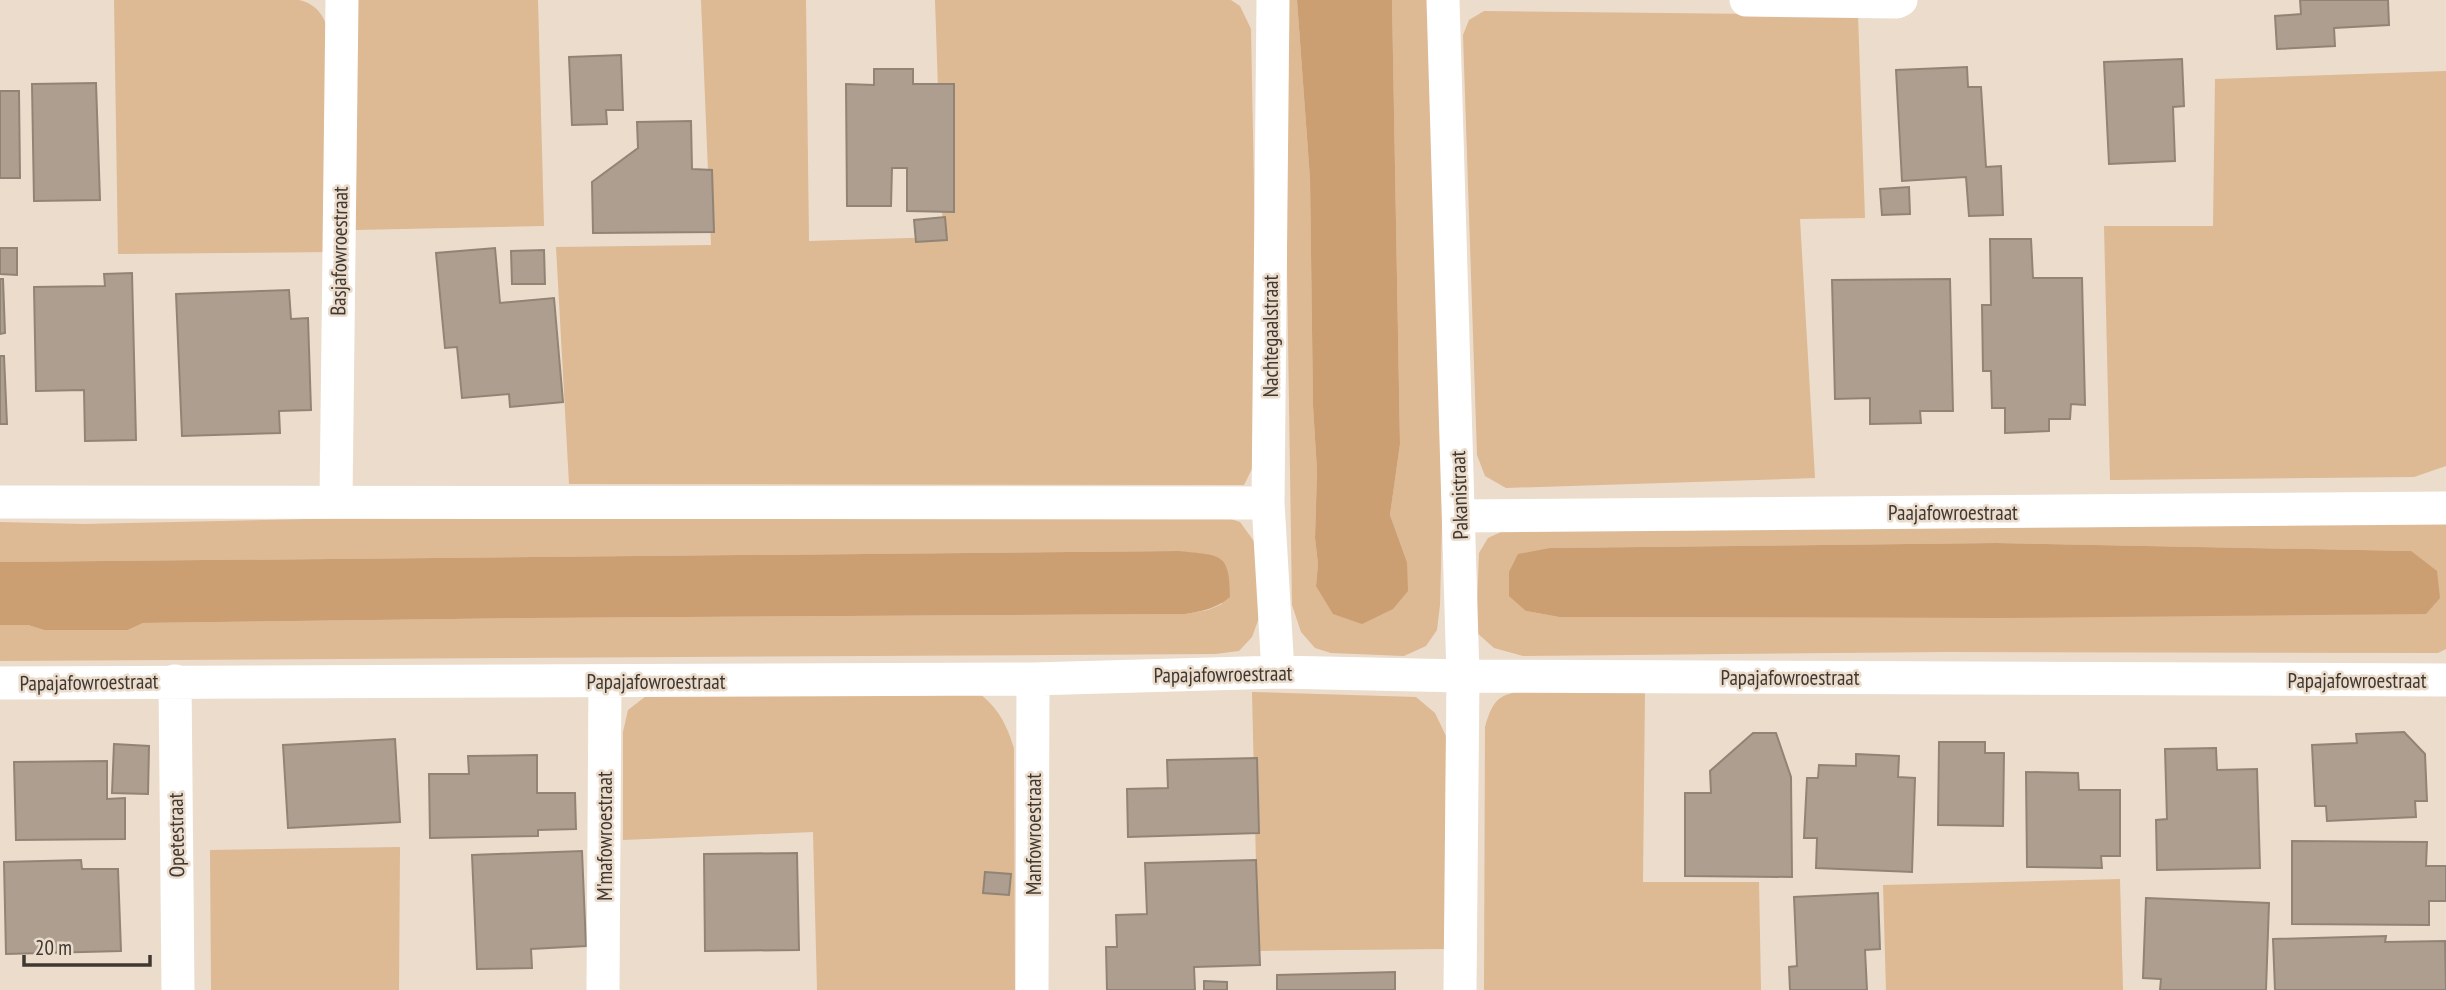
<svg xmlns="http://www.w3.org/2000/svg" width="2446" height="990" font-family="'PT Sans Narrow',sans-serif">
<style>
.green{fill:#ddb994;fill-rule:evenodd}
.water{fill:#cb9f72}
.building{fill:#ad9e8f;stroke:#928475;stroke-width:2}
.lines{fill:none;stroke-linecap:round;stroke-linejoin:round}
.street{stroke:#fff;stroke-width:33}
.labels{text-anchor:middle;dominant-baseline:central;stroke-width:5;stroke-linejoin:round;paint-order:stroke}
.street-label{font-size:21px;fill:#3f3832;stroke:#ecdccc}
</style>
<rect width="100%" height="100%" fill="#ecdccc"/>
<!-- green -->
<path class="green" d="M114,0H299C320,5 325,19 331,38L335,252L118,254Z
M355,0H538L544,226L354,230Z
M701,0H806L809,241L943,237L935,0H1231L1240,6L1251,29L1259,455L1244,485L569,484L556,247L711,245Z
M1283,0H1297L1310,179L1313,406L1317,471L1315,538L1318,564L1316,586L1407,562L1390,515L1400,444L1392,0H1429L1443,482L1440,605L1437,630L1426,646L1404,656L1331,653L1315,648L1301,632L1292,605Z
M1484,11L1858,15L1865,218L1800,219L1815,478L1506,488L1485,476L1477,455L1463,35L1469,20Z
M2446,71V466L2414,477L2110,480L2104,226H2213L2215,79Z
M537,514L1219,515L1240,522L1256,544L1259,618L1252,637L1239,651L1215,654L0,661V625H28L44,630H128L143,623L533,618L1185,614L1208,610L1222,604L1179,551L0,562V522L84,524Z
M2446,516V649L2438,653L1945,652L1523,656L1494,648L1476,632L1479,553L1488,538L1503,531ZM1996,543L2411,551L1997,618L1559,617L1526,611L1550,548Z
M1534,689H1645L1643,882H1759L1761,990H1484L1485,727C1494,695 1501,694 1534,689Z
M976,691C998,707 1006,723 1014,748L1015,990H817L813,832L623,840V732L628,710L646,696Z
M1252,692L1416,697L1435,713L1446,736L1445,949L1258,951Z
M400,847L399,990H211L210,850Z
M2120,879L2123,990H1886L1883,885Z"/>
<!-- water -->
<path class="water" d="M1297,0H1392L1400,444L1390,515L1407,562L1408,591L1393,609L1362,624L1333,614L1316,586L1318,564L1315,538L1317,471L1313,406L1310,179Z
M1996,543L2411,551L2437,571L2440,598L2426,614L1997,618L1559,617L1526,611L1509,596V572L1518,554L1550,548Z
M1179,551C1220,556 1230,551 1230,597C1216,609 1202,611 1185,614L533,618L143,623L128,630H44L28,625H0V562Z"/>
<!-- building -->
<path class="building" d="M2300,0H2388L2389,25L2334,28L2335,46L2277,49L2275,16L2301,14Z
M621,55L623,110H606L607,124L572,125L569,57Z
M2182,59L2184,106L2173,107L2175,161L2109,164L2104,62Z
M1967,67L1968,87H1981L1986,167L2001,166L2003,215L1969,216L1966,177L1902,181L1896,70Z
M874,69H913V84H954V212L907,211V168H892L891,206H847L846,84L874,85Z
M96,83L100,200L34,201L32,84Z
M0,91H19L20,178H0Z
M691,121L692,169L712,170L714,232L593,233L592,182L638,148L637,122Z
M1909,187L1910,214L1882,215L1880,189Z
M945,217L947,240L916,242L914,220Z
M1990,239H2031L2033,278H2082L2085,405L2071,404L2070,419H2049V431L2005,433V408H1992L1991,371H1983L1982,305H1991Z
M0,248H17V275L0,274Z
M495,248L500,303L554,298L563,402L510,407L509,394L462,398L457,347L445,348L436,253Z
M544,250L545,284H512L511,251Z
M132,273L136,440L85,441L84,390L36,391L34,287L105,286L104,274Z
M0,279H3L5,333L0,334Z
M1950,279L1953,411H1920L1921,423L1870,424V398L1835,399L1832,280Z
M289,290L291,319L308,318L311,410L279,411L280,433L182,436L176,294Z
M0,356H4L7,424H0Z
M2404,732L2425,754L2427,801H2415L2416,817L2327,821L2326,806H2315L2312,745L2357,743L2356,734Z
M1753,733H1776L1791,777L1792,877L1685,876V793H1711L1710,771Z
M395,739L400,822L288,828L283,745Z
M1939,742H1985V753H2004L2003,826L1938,825Z
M114,744L149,746L148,794L112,793Z
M2216,748L2217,770L2257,769L2260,868L2157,870L2156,820L2167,819L2165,749Z
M1856,754L1899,756L1898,777L1915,778L1912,872L1816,868L1817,838H1804L1807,778H1818L1819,765L1856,766Z
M537,755V793H575L576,829L538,830V836L430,838L429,774H469L468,756Z
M1257,758L1259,833L1128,837L1127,789L1168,788L1167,760Z
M107,761V799L125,798V839L16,840L14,762Z
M2026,772L2078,773L2079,790H2120V856H2101L2102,868L2027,867Z
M2292,841L2427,842L2426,866H2446V901H2429V925L2292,924Z
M582,851L586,946L531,949L532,968L477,969L472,855Z
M797,853L799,950L705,951L704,854Z
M81,860L82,869H118L121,951L6,954L4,862Z
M1256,860L1260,965L1194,967L1195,990H1107L1106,947H1117L1116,915L1147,914L1145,863Z
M985,872L1011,874L1009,895L983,893Z
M1878,893L1880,949L1865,950L1867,990H1790L1789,967L1797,966L1794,897Z
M2146,898L2269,903L2266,990H2160L2161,979L2143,978Z
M2386,936L2385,942L2445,941L2446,990H2275L2273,939Z
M1395,972V990H1277V975Z
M1204,981L1227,982V990H1204Z"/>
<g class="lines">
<!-- street -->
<path class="street" d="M1273,0L1268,503L1278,672
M1443,0L1463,676L1460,990
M1746,0L1897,2L1901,0
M336,501L342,0
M0,502L1268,503
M1460,516L2446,508
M175,681L178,990
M0,683L1033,679L1278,672L1463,676L2446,680
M603,990L605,681
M1032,990L1033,679"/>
</g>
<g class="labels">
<!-- street labels -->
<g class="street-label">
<text transform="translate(339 251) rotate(-89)">Basjafowroestraat</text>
<text transform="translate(1270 336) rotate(-90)">Nachtegaalstraat</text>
<text transform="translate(1459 495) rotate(-92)">Pakanistraat</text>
<text x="1953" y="512">Paajafowroestraat</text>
<text transform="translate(1223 674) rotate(-1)">Papajafowroestraat</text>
<text x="1790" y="677">Papajafowroestraat</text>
<text x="2357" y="680">Papajafowroestraat</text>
<text x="656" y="681">Papajafowroestraat</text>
<text transform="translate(89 682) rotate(-1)">Papajafowroestraat</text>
<text transform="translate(1033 834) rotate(-90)">Manfowroestraat</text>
<text transform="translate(176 835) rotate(-91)">Opetestraat</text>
<text transform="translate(604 836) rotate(-90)">M'mafowroestraat</text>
</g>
</g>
<!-- scale -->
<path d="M24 955v10h126v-10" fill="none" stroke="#3f3832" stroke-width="3.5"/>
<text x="35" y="955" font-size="21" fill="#3f3832" stroke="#ecdccc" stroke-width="5" paint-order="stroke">20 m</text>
</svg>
